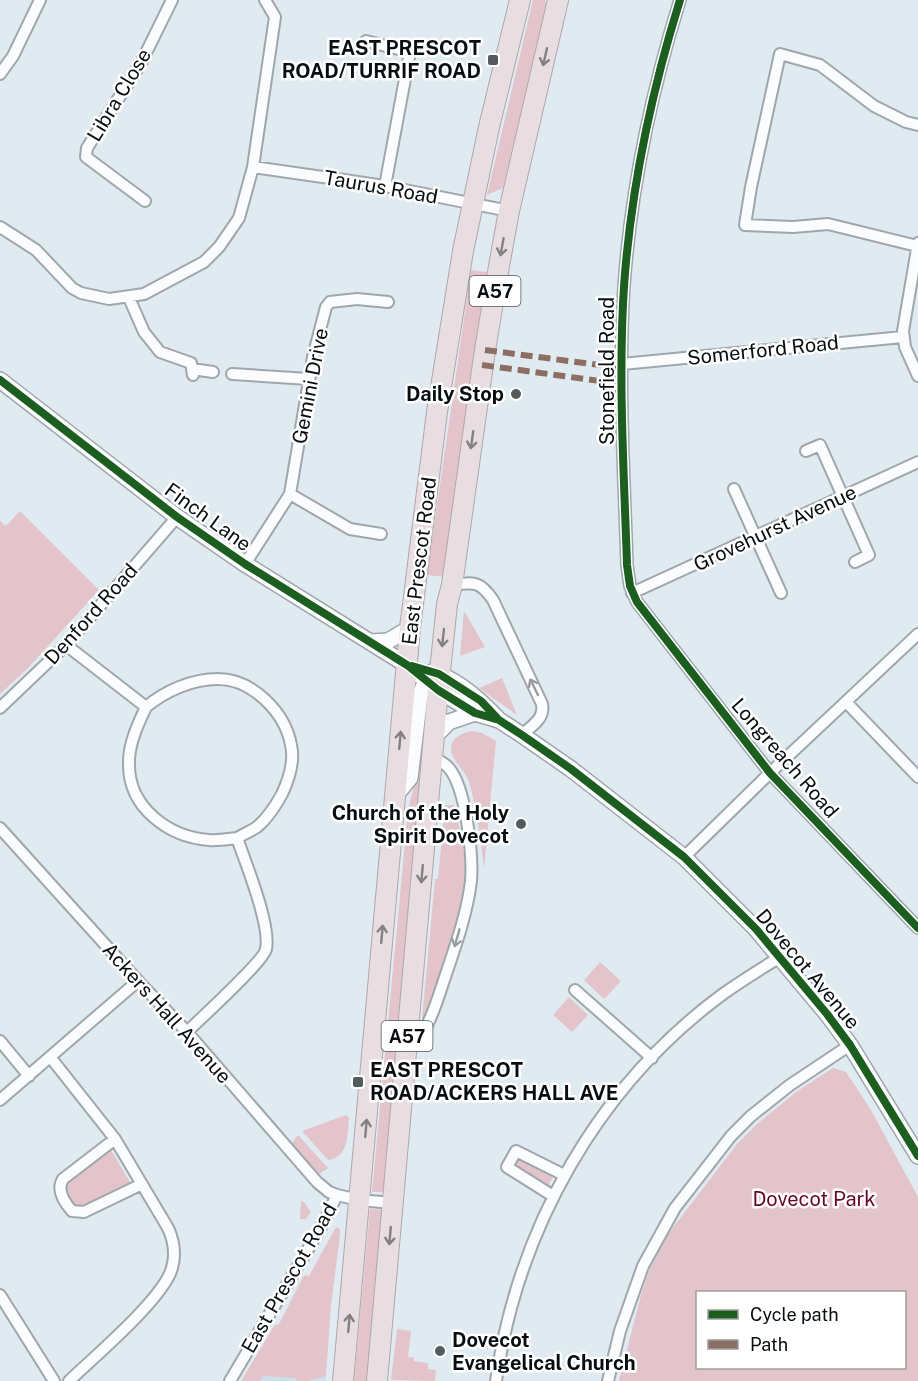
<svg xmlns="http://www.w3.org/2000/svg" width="918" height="1381" font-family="'Public Sans',sans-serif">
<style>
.built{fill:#cce0eb}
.green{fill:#e3c4cb;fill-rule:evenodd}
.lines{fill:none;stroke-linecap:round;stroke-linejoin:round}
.street-casing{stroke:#9fa7ac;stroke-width:14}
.secondary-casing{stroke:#9fa7ac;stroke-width:18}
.highway-casing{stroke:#afa7ac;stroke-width:22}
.street{stroke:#fafcfd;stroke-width:10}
.secondary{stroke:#fafcfd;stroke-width:15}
.highway{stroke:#e8dee1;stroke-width:20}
.quiet{stroke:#8d6e63;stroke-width:6;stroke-dasharray:12 6;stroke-linecap:butt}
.cycleway-casing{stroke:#fff;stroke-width:11}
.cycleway{stroke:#1b5e20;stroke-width:8}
.oneway{stroke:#838083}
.oneway2{stroke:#999c9e}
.poi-dot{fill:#535b5f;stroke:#fff;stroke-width:2}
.labels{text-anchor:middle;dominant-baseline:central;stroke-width:5;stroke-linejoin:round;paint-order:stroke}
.shield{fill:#fff;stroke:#515658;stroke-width:1.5}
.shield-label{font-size:18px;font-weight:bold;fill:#070d10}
.poi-label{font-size:20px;font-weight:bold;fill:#070d10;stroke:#fff;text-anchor:end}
.street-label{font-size:20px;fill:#070d10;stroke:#fff}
.park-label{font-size:20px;fill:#650623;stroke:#fff}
</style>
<rect width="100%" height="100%" fill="#dfebf1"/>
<!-- built -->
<path class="built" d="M250,1373L326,1376V1381H245Z"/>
<!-- green -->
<path class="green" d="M533,0H545L547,4L503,188L487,195Z
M471,270L488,272L445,577L427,575Z
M20,511L99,590L29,667L0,694V521L6,526Z
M464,611L485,647L460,656Z
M502,678L517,715L479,688Z
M473,731L482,733L496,741L484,869C481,840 477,810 469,782C465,770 452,761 451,750C450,738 463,732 473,731Z
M421,781L386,1192H372L408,810L415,782Z
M445,805H454C460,828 466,853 465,877C463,920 440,978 426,1020L422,1019L435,879H438Z
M600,962L621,981L604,999L584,980Z
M569,997L588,1015L572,1032L553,1015Z
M833,1068L846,1072L871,1110L918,1197V1381H619L642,1291L650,1269L668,1234L737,1144L757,1124L796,1092ZM904,1292V1368H698V1292Z
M346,1115L349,1118C347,1135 349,1157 328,1160L302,1131Z
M297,1136H299L328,1168L319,1174L292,1143Z
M110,1148L131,1184L82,1207L74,1205L65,1190L68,1182Z
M521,1154L555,1173L547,1188L513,1167Z
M301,1201L304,1202L311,1212L306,1219H300Z
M370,1209L385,1210L370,1381H354Z
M336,1227L340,1229V1235L331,1305L326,1376L308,1381H296V1378L263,1376L261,1381H241L274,1326L279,1324L304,1275L309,1276Z
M397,1329L411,1331L408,1357L414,1358V1361L428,1363V1369L436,1370L435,1381L391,1380Z"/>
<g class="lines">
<!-- street casing -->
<g class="street-casing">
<path id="street" d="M680,0C651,93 631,189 624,286C618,379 624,472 627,565L630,586L637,602L770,773L918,928
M366,41L410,52L385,186
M0,74L13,56L40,0
M253,167L385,186L509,211
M145,201L86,157L87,148L141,63L172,0
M0,227L36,250L72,288L81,293L109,299L144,294L204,262L219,247L239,218L253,167L275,17L265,0
M918,243L903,331L905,347L918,376
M917,246L828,224L793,227L745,225L751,187L780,54L820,65L874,106L906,122L918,125
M129,298L144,332L160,352L191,363L193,375
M622,364L903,337
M192,369L213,372
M232,374L309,379
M806,451L820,445L869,555L855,562
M734,489L781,593
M290,494L350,529L381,534
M245,564L290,494L313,357L326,307L330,302L357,299L388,302
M452,585C474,582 480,581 493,600L542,704C545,719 532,725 522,735
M632,593L918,462
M66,645L146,707C138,724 128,745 129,765C129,808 169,837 209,840C218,841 228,839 237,838C246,864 271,925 266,949C264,961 200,1019 187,1032
M846,702L918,777
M146,707C165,691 192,679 218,679C252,679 285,712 291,745C295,762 289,779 282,794C276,805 268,818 257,827C251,831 244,834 237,838
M0,708L66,645L177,517
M0,828L138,981L187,1032L317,1182L329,1192L337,1195
M684,857L770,773L918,634
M575,990L652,1058
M0,1041L29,1076
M406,1050C414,1044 420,1038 425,1029C433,1015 438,998 443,983C454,950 467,915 471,881C473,855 466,786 448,767C443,762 438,760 432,757
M51,1058L115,1139L168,1228C174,1241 176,1254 172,1268C164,1298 94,1357 69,1381
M0,1100L138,981
M115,1139L63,1179C56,1190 64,1202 72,1211L84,1212L142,1184
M553,1196L507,1167L516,1151L564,1175
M0,1295L54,1381
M230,1381L324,1222L337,1195L359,1200L392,1203
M496,1381C518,1228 598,1086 723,994C741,981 761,969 780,957
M608,1381L620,1331L643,1266L675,1208L731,1136L751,1116L790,1085L850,1045"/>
</g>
<!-- secondary casing -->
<g class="secondary-casing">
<path id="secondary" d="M0,380L177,517L245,564L407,665L438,690L475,713L499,720L522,735L571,769L684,857L756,929L827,1014L850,1045L918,1156
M370,642L388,641L410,628
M432,672C457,679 480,700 497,718
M434,737L449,722L475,713
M395,796L410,778L420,695L424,685L434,676"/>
</g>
<!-- highway casing -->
<g class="highway-casing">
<path id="highway" d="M343,1381L410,628L437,412L463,251L489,127L520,0
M377,1381L438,690L447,604L452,585L485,350L499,266L509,211L558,0"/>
</g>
<!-- street -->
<use href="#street" class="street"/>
<!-- secondary -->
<use href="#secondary" class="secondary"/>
<!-- highway -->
<use href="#highway" class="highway"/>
<!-- quiet -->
<path class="quiet" d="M485,350L622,368
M482,365L622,384"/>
<!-- cycleway casing -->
<g class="cycleway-casing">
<path id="cycleway" d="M680,0C651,93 631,189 624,286C618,379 624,472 627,565L630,586L637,602L770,773L918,928
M0,380L177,517L245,564L407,665L438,690L475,713L499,720L522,735L571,769L684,857L756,929L827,1014L850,1045L918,1156
M412,666L439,674L481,701L497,718"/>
</g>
<!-- cycleway -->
<use href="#cycleway" class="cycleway"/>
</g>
<!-- one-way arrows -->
<defs><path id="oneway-shaft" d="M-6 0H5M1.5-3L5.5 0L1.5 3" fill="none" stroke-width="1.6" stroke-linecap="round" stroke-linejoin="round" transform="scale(1.5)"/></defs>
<g class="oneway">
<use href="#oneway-shaft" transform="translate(545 57) rotate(103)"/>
<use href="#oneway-shaft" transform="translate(502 247) rotate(100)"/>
<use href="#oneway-shaft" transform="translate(472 440) rotate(98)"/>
<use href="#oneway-shaft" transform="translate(443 638) rotate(96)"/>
<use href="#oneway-shaft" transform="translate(400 740) rotate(-85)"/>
<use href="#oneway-shaft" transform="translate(422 874) rotate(95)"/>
<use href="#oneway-shaft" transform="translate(382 934) rotate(-85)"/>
<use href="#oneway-shaft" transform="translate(366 1128) rotate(-85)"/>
<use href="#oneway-shaft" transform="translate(390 1236) rotate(95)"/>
<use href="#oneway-shaft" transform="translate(349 1323) rotate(-85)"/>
</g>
<g class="oneway2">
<use href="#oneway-shaft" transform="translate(534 687) rotate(-116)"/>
<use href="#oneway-shaft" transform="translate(457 938) rotate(106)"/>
</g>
<!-- markers -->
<g class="poi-dot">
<rect x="487" y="54" width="12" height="12" rx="3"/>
<circle cx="516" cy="394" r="6"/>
<circle cx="521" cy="824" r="6"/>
<rect x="352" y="1076" width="12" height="12" rx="3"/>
<circle cx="440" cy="1351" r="6"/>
</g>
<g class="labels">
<!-- shield labels -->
<g class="shield">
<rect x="469.5" y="276" width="51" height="30" rx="4.5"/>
<rect x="381.5" y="1021" width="51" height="30" rx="4.5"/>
</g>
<g class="shield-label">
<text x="495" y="291">A57</text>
<text x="407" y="1036">A57</text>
</g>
<!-- poi labels -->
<g class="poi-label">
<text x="481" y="48">EAST PRESCOT<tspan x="481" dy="23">ROAD/TURRIF ROAD</tspan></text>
<text x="504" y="394">Daily Stop</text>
<text x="509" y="813">Church of the Holy<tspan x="509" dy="23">Spirit Dovecot</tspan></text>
<text x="370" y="1070" text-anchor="start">EAST PRESCOT<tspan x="370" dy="23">ROAD/ACKERS HALL AVE</tspan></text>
<text x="452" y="1340" text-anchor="start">Dovecot<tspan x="452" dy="23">Evangelical Church</tspan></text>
</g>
<!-- street labels -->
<g class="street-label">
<text transform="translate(119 95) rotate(-59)">Libra Close</text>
<text transform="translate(381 187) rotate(10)">Taurus Road</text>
<text transform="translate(763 350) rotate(-6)">Somerford Road</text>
<text transform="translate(607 371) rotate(-90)">Stonefield Road</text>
<text transform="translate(310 386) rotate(-79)">Gemini Drive</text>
<text transform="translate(208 517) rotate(36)">Finch Lane</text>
<text transform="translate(775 528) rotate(-25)">Grovehurst Avenue</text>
<text transform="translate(419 561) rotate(-83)">East Prescot Road</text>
<text transform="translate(91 614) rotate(-48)">Denford Road</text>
<text transform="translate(785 758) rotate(49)">Longreach Road</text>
<text transform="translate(808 969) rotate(50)">Dovecot Avenue</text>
<text transform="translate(167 1013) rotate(48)">Ackers Hall Avenue</text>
<text transform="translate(289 1278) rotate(-60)">East Prescot Road</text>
</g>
<!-- park labels -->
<g class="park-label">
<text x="814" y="1199">Dovecot Park</text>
</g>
</g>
<!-- legend -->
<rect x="696" y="1291" width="210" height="78" fill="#ffffff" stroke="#9c9e9f" stroke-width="1.5"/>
<rect x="708" y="1310" width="30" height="9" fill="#1b5e20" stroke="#9c9e9f" stroke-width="1.5"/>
<text x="750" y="1321" font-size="18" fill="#070d10">Cycle path</text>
<rect x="708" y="1340" width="30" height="9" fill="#8d6e63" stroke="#9c9e9f" stroke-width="1.5"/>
<text x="750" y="1351" font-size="18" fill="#070d10">Path</text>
</svg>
